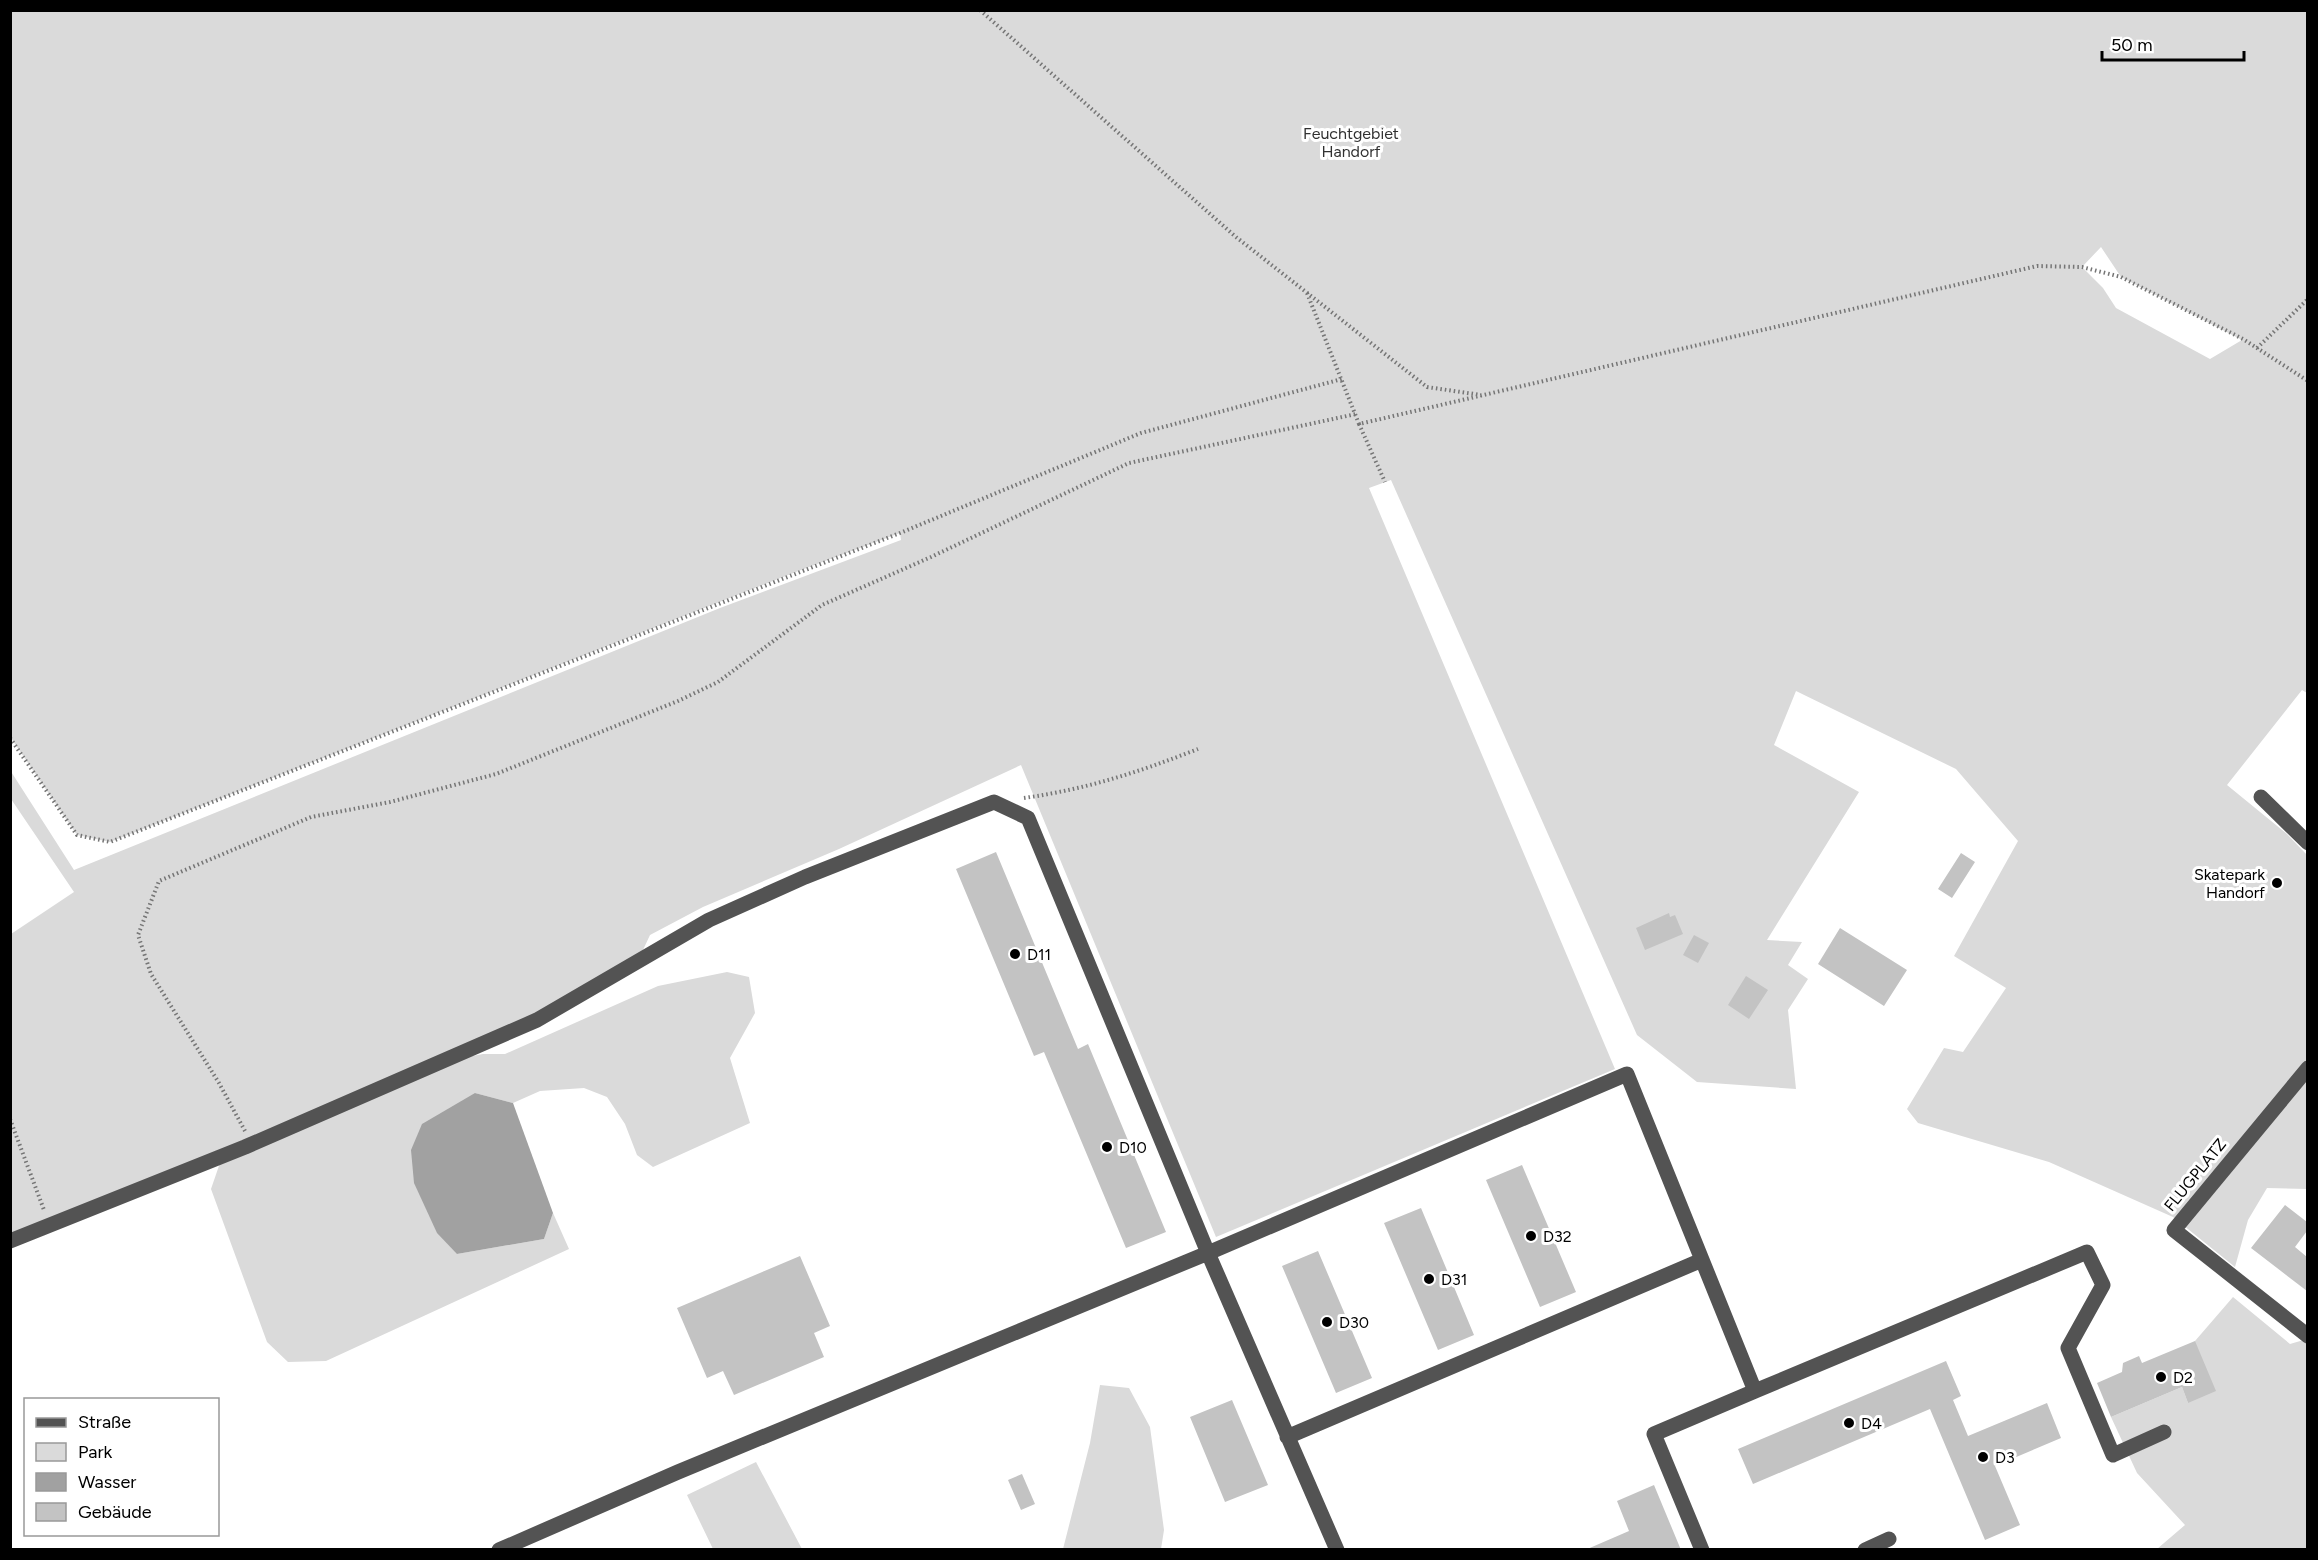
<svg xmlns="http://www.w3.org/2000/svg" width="2318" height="1560" font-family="Figtree,sans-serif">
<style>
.green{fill:#dadada;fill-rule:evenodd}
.water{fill:#a1a1a1}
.building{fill:#c3c3c3}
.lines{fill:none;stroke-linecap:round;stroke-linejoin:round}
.path{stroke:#757575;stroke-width:4;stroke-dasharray:1.5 3;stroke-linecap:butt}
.minor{stroke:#535353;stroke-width:15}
.poi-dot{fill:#000;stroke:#fff;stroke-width:2}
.labels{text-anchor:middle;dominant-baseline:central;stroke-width:6;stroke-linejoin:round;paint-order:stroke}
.park-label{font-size:16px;fill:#313131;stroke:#fff}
.poi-label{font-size:16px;fill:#000;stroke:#fff;text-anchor:start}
.street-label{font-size:16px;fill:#000;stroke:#fff}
</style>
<rect width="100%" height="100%" fill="#fff"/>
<!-- green -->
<path class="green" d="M11,11H2307V693L2302,690L2227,785L2287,834L2307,855V1189L2267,1188L2248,1220L2235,1267L2173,1217L2049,1162L1918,1123L1907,1109L1944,1048L1963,1052L2006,988L1954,956L2018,841L1956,769L1796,691L1774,745L1859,792L1767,940L1802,942L1788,965L1808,979L1788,1010L1796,1089L1697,1082L1637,1035L1391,480L1369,488L1615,1069L1216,1237L1021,765L839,849L703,907L650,935L636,965L447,1061L483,1054H505L658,986L727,972L749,977L755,1013L730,1058L750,1123L653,1167L637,1155L625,1124L607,1097L584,1088L540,1091L513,1103L475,1093L457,1254L544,1239L553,1213L569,1249L326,1361L288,1362L267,1342L211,1189L222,1157L11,1241V934L74,892L11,799L10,770L74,870L720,608L901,540L900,533L801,570L110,842L77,835L11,738ZM2101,247L2121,277L2242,340L2210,359L2116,308L2103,288L2082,267Z
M2233,1297L2290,1344L2307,1339V1549H2157L2185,1525L2137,1473L2111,1417L2182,1387L2188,1403L2195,1341Z
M1100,1385L1129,1388L1150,1427L1164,1530L1161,1549H1063L1090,1443Z
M756,1462L802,1549H713L687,1495Z"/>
<!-- water -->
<path class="water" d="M475,1093L513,1103L553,1213L544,1239L457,1254L437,1233L414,1183L411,1150L422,1124Z"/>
<!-- building -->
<path class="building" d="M996,852L1078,1049L1088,1044L1166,1232L1126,1248L1044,1052L1034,1056L956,869Z
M1961,853L1975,862L1952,898L1938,889Z
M1669,913L1670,917L1675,915L1683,934L1645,950L1636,928Z
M1840,928L1907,970L1884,1006L1818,964Z
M1694,935L1709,943L1698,963L1683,955Z
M1746,976L1768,990L1749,1019L1728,1005Z
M1522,1165L1576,1292L1540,1307L1486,1180Z
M2285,1205L2307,1222V1231L2295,1247L2307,1257V1291L2251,1248Z
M1421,1208L1474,1335L1438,1350L1384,1223Z
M1318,1251L1372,1378L1336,1393L1282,1266Z
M800,1256L830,1326L814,1333L824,1357L734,1395L723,1371L707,1378L677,1308Z
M2195,1341L2216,1391L2188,1403L2182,1387L2111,1417L2097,1383L2122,1372L2123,1363L2139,1356L2142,1363Z
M1946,1361L1961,1396L1953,1400L1968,1436L2047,1403L2061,1438L1995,1466L2020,1525L1985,1540L1930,1409L1753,1484L1738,1449Z
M1232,1400L1268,1485L1225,1502L1190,1417Z
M1022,1474L1035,1504L1021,1510L1008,1480Z
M1654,1485L1681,1550H1585L1629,1531L1617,1501Z"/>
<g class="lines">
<!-- path -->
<path class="path" d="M980,10L1236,237L1427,387L1481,395
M1307,293L1359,424L2037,266L2082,267L2121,277L2243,339L2308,381
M2257,348L2308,299
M1359,424L1385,482
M10,738L77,835L110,842L900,533L1141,433L1342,379
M1024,798C1087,789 1139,772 1198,749
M10,1119L44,1210
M245,1131L219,1083L151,974L138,935L159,881L311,817L390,802L496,774L678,701L718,682L822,605L931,557L1129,463L1356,414"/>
<!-- minor -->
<path class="minor" d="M2261,797L2308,843
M2308,1068L2174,1230L2308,1336
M10,1241L245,1147L537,1020L709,920L805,877L994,802L1028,818L1208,1253L1337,1550
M1755,1391L2087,1252L2103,1285L2068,1348L2113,1455L2164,1432
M1287,1437L1702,1260
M499,1550L678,1472L1208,1253L1627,1074L1755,1391L1654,1434L1702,1550
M1865,1550L1889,1539"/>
</g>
<!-- markers -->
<g class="poi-dot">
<circle cx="2277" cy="883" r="6"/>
<circle cx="1015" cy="954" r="6"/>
<circle cx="1107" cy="1147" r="6"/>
<circle cx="1531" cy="1236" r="6"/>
<circle cx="1429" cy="1279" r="6"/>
<circle cx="1327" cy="1322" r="6"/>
<circle cx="2161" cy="1377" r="6"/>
<circle cx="1849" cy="1423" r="6"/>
<circle cx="1983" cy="1457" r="6"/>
</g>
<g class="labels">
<!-- park labels -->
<g class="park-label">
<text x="1351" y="133">Feuchtgebiet<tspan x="1351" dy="18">Handorf</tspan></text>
</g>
<!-- poi labels -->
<g class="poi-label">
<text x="2265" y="874" text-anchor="end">Skatepark<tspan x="2265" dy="18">Handorf</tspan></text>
<text x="1027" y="954">D11</text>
<text x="1119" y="1147">D10</text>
<text x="1543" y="1236">D32</text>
<text x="1441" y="1279">D31</text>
<text x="1339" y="1322">D30</text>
<text x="2173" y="1377">D2</text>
<text x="1861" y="1423">D4</text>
<text x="1995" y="1457">D3</text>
</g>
<!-- street labels -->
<g class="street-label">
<text transform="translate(2195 1175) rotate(-51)">FLUGPLATZ</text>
</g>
</g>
<!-- border -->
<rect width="2318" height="1560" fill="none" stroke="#000000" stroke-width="24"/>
<!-- legend -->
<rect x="24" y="1398" width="195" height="138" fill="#ffffff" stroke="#999999" stroke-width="1.5"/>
<rect x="36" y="1418" width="30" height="9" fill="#535353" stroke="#999999" stroke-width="1.5"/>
<text x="78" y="1428" font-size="18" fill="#000000">Straße</text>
<rect x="36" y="1443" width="30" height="18" fill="#dadada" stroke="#999999" stroke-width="1.5"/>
<text x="78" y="1458" font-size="18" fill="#000000">Park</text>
<rect x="36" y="1473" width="30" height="18" fill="#a1a1a1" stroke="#999999" stroke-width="1.5"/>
<text x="78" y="1488" font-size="18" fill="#000000">Wasser</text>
<rect x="36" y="1503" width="30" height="18" fill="#c3c3c3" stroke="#999999" stroke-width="1.5"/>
<text x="78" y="1518" font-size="18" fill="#000000">Gebäude</text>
<!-- scale -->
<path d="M2102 51v9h142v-9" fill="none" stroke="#000000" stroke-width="3"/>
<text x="2111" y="51" font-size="18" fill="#000000" stroke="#ffffff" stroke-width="4.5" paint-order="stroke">50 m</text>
</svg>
